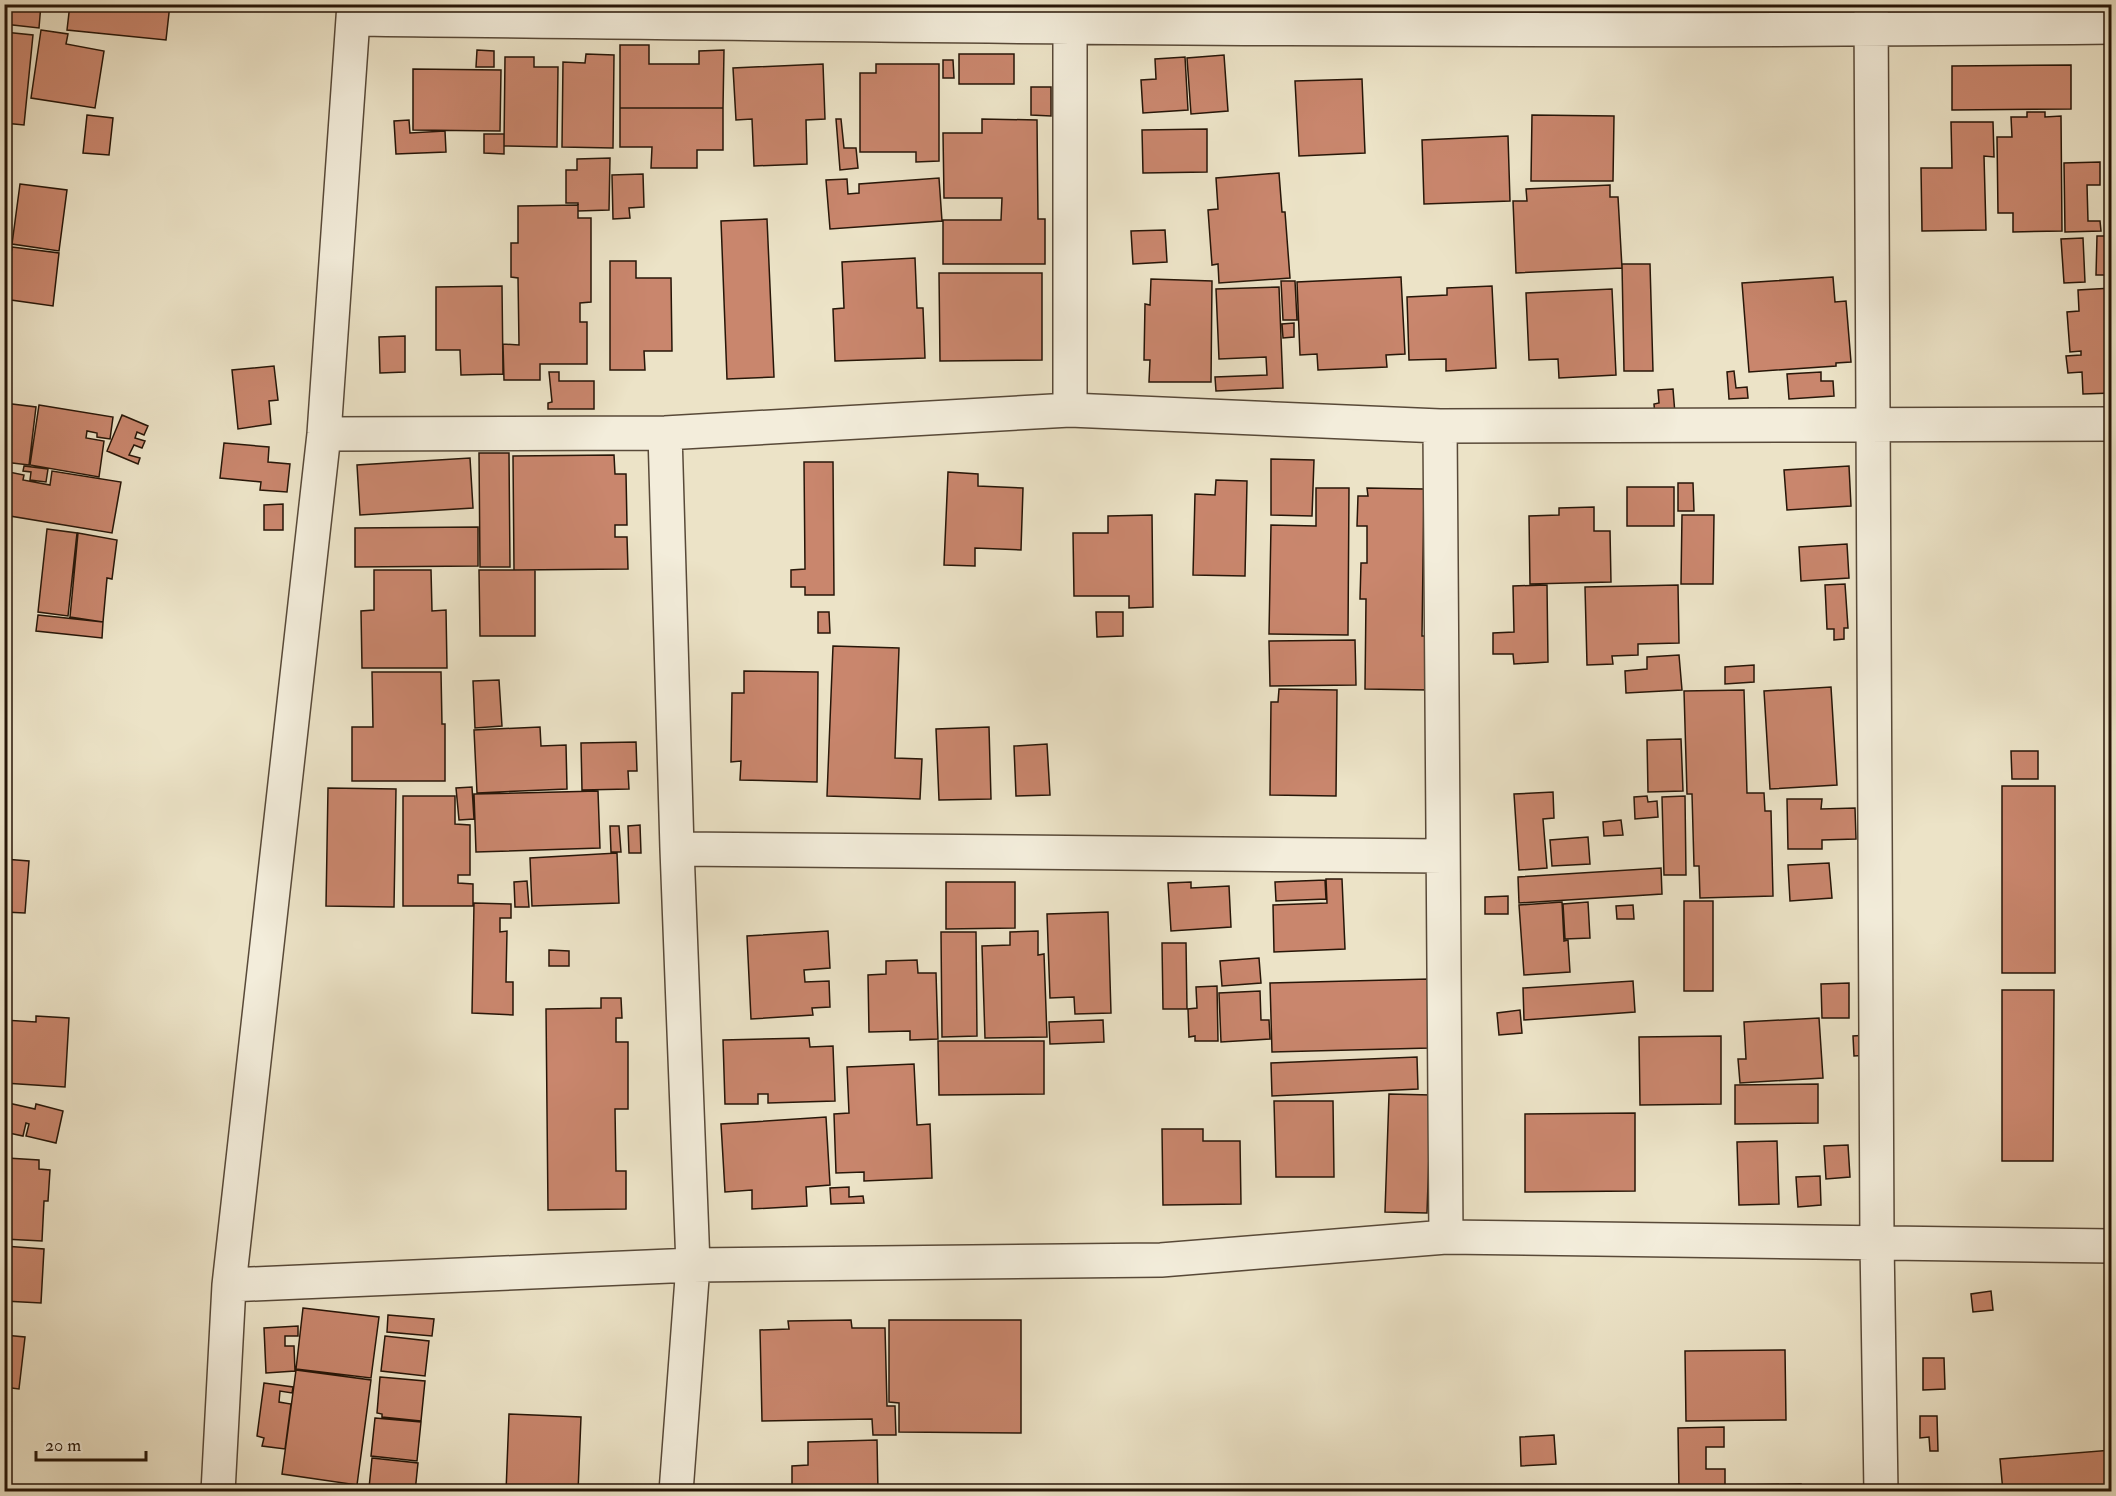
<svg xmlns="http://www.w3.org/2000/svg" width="2116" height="1496" font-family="'IM FELL Double Pica',serif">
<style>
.building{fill:#c9866d;stroke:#271608;stroke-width:1.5}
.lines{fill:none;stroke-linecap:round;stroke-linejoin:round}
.street-casing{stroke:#584938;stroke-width:36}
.street{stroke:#f3eddb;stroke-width:33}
</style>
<rect width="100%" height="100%" fill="#ece3c7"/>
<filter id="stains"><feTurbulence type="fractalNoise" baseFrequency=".00333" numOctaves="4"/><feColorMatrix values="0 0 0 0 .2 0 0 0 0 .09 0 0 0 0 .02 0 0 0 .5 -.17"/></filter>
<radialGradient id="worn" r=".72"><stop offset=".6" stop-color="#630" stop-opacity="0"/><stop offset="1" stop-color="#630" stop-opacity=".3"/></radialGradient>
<!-- building -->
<path class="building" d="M4,4H41L39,28L4,24Z
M70,4H170L166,40L67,30Z
M41,30L68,34L66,44L104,51L95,108L31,98Z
M4,32L33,35L24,125L4,123Z
M620,45H649V64H699V51L724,50L723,108H620Z
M477,50L494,51V67H476Z
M586,54L614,55L613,148L562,147L563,62L585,63Z
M959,54H1014V84H959Z
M1224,55L1228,111L1191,114L1187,58Z
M505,57H534V67H558L557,147L504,146Z
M1185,57L1188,110L1143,113L1141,80L1156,79L1155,59Z
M943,60H953L954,78H943Z
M823,64L825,119L806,120L807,164L754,166L752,119L736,120L733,68Z
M876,64H939V161L916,162V152H860V73H876Z
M2071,65V109L1952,110V66Z
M413,69L501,70L500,131L413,130Z
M1362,79L1365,153L1299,156L1295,81Z
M1031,87H1051V116L1031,115Z
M620,108H723V150H697V168H651L652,147H620Z
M2027,112H2045V117L2061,116L2062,231L2013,232V213H1998L1997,137H2012L2011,117H2027Z
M87,115L113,118L109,155L83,153Z
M1532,115L1614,116L1613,181H1531Z
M836,119H841L844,148H856L858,168L840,170Z
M982,119L1037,120L1038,219H1045V264H943V220H1001L1002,198H944L943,133H982Z
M409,120L410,133L445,131L446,152L396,154L394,121Z
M1951,122H1993L1994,157L1984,156L1986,230L1922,231L1921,168H1952Z
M1207,129V172L1143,173L1142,130Z
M484,134H504V154L484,153Z
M1508,136L1510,201L1424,204L1422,140Z
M610,158L609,210L578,211V203H566V170H577V159Z
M2100,162V185H2087L2088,221H2100L2101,231L2065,232L2064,163Z
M1279,173L1282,212H1285L1290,278L1219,283L1218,264L1212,265L1208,210L1218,209L1216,178Z
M643,174L644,207L629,208L630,218L613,219L612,175Z
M939,178L942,221L830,229L826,180L847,179L848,194L859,193V184Z
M20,184L67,190L59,251L12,244Z
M1610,185V197H1618L1622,268L1516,273L1513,201H1527L1526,189Z
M578,205V218H591V302L580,303V322H587V364H540V380H504L503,344L519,345L518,278L511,277V243H518V206Z
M767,219L774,377L727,379L721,221Z
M1165,230L1167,262L1133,264L1131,231Z
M2097,236H2112V275H2096Z
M2083,238L2085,282L2064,283L2061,239Z
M12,247L59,253L53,306L4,299Z
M915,258L917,308H923L925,358L835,361L833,309L844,308L842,262Z
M610,261H636V278H671L672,351H644L645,370H610Z
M1622,264H1650L1653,371H1624Z
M939,273H1042V360L940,361Z
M1401,277L1405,354L1386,355L1387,367L1318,370L1317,354L1300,355L1297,282Z
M1833,277L1835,302L1846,301L1851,362L1836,363V366L1749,372L1742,283Z
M1151,279L1212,281L1211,382H1149L1150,360H1144L1145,304L1150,305Z
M1281,281H1295L1297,320H1283Z
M502,286L503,374L461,375L460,350H436V287Z
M1492,286L1496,368L1446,371V359L1409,360L1407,297L1447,295V288Z
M1279,287L1283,388L1216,391L1215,377L1267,375L1266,357L1219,359L1216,289Z
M2112,288V393L2083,394L2082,372L2068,373L2066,356L2081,355V351L2070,352L2067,312L2079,311L2078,290Z
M1612,289L1616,375L1559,378L1558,359L1529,360L1526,293Z
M1294,323V337L1283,338L1282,324Z
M405,336V372L380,373L379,337Z
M274,366L278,400L269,401L271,424L238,429L232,370Z
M1734,371L1736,388L1747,387L1748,398L1729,399L1727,372Z
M549,372H559V381H594V409H548V403L552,402Z
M1821,372V381H1833L1834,396L1789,399L1787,374Z
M1673,389L1675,414L1655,416L1654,404L1659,403L1658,390Z
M4,403L36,407L29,465L4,462Z
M39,405L113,417L110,439L97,437V433L87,431L86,438L104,441L99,477L30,465Z
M122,415L148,426L144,435L137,432L135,438L145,441L142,448L134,445L129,455L140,458L138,464L107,451Z
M224,443L269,447L268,462L290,464L287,492L260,490L261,482L220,478Z
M479,453H509L510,567H480Z
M614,455L615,474H626L627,525H615V537H627L628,569L514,570L513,456Z
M470,458L473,508L360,515L357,465Z
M1271,459L1314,460L1312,516L1271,515Z
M804,462H833L834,595H805V587H791V570L805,569Z
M24,466L48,469L46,482L30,480L31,472L23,471Z
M1849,466L1851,506L1787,510L1784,470Z
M4,471L24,475L23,480L50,485L52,471L121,482L112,533L4,515Z
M948,472L978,474V486L1023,488L1021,550L975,548V566L944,565Z
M1216,480L1247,481L1245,576L1193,575L1195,494L1215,495Z
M1678,483H1693L1694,511H1678Z
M1627,487H1674V526H1627Z
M1316,488H1349L1348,635L1269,634L1271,525L1316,526Z
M1367,488L1424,489L1422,636H1430L1429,690L1365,689L1366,599H1360L1361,563H1367V526H1357L1358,496H1368Z
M283,504V530H264V505Z
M1594,507V531H1610L1611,582L1530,584L1529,516L1559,515V508Z
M1152,515L1153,607L1129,608V596H1074L1073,533H1108V516Z
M1682,515H1714L1713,584H1681Z
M478,527V566L355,567V528Z
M47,529L77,533L68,616L38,612Z
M78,533L117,540L112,579L107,578L103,622L70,617Z
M1847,544L1849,578L1801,581L1799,547Z
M374,570H431L432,611L446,610L447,668H362L361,611L374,610Z
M479,570H535V636H480Z
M1845,584L1848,628H1844V639L1834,640V629H1827L1825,585Z
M1547,585L1548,662L1514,664L1513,654H1493V633L1514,632L1513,586Z
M1678,585L1679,643L1638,644V655L1612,656L1613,664L1587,665L1585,587Z
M2108,591H2112V695H2109Z
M818,612H829L830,633H818Z
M1096,612H1123V636L1097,637Z
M38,615L103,622L102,638L36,631Z
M1355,640L1356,685L1270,686L1269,641Z
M833,646L899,648L895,758L922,759L920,799L827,796Z
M1679,655L1682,690L1626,693L1625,671L1647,669V657Z
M1754,665V682L1725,684V667Z
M744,671L818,672L817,782L740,780L741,761L731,762L732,693H744Z
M372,672H441L442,724H445V781H352V727H373Z
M499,680L502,726L475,728L473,681Z
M1831,687L1837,785L1770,789L1764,691Z
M1279,689L1337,690L1336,796L1270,795L1271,702H1278Z
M1744,690L1747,793H1764L1765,811H1771L1773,896L1700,898L1699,866H1694L1692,794H1687L1684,691Z
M540,727L541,746L566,745L567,789L477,793L474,730Z
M989,727L991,799L939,800L936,729Z
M1681,739L1683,791L1648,792L1647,740Z
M636,742L637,771H628L629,789L582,790L581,743Z
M1047,744L1050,795L1016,796L1014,746Z
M2011,751H2038V779H2012Z
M2002,786H2055V973H2002Z
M472,787L474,819L459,820L456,788Z
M328,788L396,789L394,907L326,906Z
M598,791L600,848L476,852L474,794Z
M1553,792L1554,818L1543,819L1547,868L1519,870L1514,794Z
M403,796H455V824L470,825V875H458V883L473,884V906H403Z
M1647,796L1648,802L1657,801L1658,817L1635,819L1634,797Z
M1685,796L1686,875H1664L1662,797Z
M1787,799H1822L1821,809L1855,808L1856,839L1822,840V849H1788Z
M1621,820L1623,835L1604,836L1603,822Z
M640,825L641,853H629L628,826Z
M610,826H619L621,852H611Z
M1588,837L1590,864L1552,866L1550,840Z
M617,853L619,903L532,906L530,858Z
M4,859L29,861L25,913L4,912Z
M1829,863L1832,898L1790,901L1788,865Z
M1661,868L1662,894L1519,903L1518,877Z
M1326,879H1342L1345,949L1274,952L1273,905L1327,903Z
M1325,880L1326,899L1276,901L1275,882Z
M527,881L529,907H515L514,882Z
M946,882H1015V928L946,929Z
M1191,882V888L1229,886L1231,927L1171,931L1168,883Z
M1508,896V914H1485V897Z
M1684,901H1713V991H1684Z
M1562,902L1564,941L1568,940L1570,972L1524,975L1519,905Z
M1588,902L1590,938L1565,939L1563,904Z
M474,903L511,904V918H500V932L507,931L506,982H513V1015L472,1013Z
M1633,905L1634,919H1617L1616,906Z
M1108,912L1111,1013L1075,1014L1074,997L1050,998L1047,914Z
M828,931L830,968L804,970L805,982L829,981L830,1007L812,1008L813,1015L751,1019L747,936Z
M1038,931V955L1044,954L1047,1037L985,1038L982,946L1010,945V932Z
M941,932H976L977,1036L942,1037Z
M1162,943H1186L1187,1009H1163Z
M549,950L569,951V966H549Z
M1259,958L1261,983L1222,986L1220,961Z
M917,960L918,973H936L938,1039L910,1040V1031L869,1032L868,975L886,974V961Z
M1429,979L1430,1048L1272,1052L1270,983Z
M1633,981L1635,1012L1524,1020L1523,988Z
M1849,983V1018H1822L1821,984Z
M1217,986L1218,1041H1195V1036L1189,1037L1188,1009L1197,1008L1196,987Z
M2002,990H2054L2053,1161H2002Z
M1260,991L1261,1020H1269L1270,1039L1221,1042L1219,993Z
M601,998H621L622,1018H616V1042H628V1109H615L616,1171H626V1209L548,1210L546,1009L601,1008Z
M1520,1010L1522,1033L1499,1035L1497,1013Z
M36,1016L69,1018L65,1087L4,1083V1020L36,1022Z
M1819,1018L1823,1078L1740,1083L1738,1059H1746L1744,1022Z
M1103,1020L1104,1042L1050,1044L1049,1022Z
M1868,1035L1870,1055L1854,1056L1853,1036Z
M1721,1036V1104L1640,1105L1639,1037Z
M809,1038L810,1047L833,1046L835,1101L768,1103V1094H758V1104H725L723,1040Z
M938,1041H1044V1094L939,1095Z
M1417,1057L1418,1089L1272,1096L1271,1063Z
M914,1064L917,1125L930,1124L932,1178L864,1181V1172L836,1173L834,1114L849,1113L847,1067Z
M1818,1084V1123L1735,1124V1085Z
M1389,1094L1431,1095L1427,1213L1385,1212Z
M1274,1101H1333L1334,1177H1276Z
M4,1102L35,1109L36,1104L63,1111L56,1143L26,1136L29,1124L26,1123L23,1136L4,1132Z
M1635,1113V1191L1525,1192V1114Z
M826,1117L830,1185L806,1187L807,1206L752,1209V1190L725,1192L721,1124Z
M1162,1129H1203V1141H1240L1241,1204L1163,1205Z
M1777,1141L1779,1204L1739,1205L1737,1142Z
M1848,1145L1850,1177L1826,1179L1824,1146Z
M7,1158L39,1160V1169L50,1170L48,1201H44L42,1241L4,1239V1169Z
M1820,1176L1821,1205L1798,1207L1796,1177Z
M849,1187V1197L863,1196L864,1203L831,1204L830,1188Z
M4,1246L44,1249L41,1303L4,1301Z
M1991,1291L1993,1310L1973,1312L1971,1294Z
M303,1308L379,1317L371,1378L296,1369Z
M388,1315L434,1319L432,1336L387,1332Z
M851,1320L852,1328H885L887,1406H895L896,1435H873L872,1419L762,1421L760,1330L789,1329L788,1321Z
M889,1320H1021V1433L899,1432V1403L889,1402Z
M298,1326V1336H285V1346H294L295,1371L266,1373L264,1328Z
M4,1335L25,1337L19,1389L4,1387Z
M385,1336L429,1341L425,1376L381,1371Z
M1785,1350L1786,1420L1686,1421L1685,1351Z
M1923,1358H1944L1945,1389L1923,1390Z
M296,1370L371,1380L357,1485L282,1474Z
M380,1377L425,1381L421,1421L382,1417V1414L377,1413Z
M264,1383L293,1387L292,1393L280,1391L279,1402L291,1404L285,1449L262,1446L264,1438L257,1436Z
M4,1396L11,1397L4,1454Z
M509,1414L581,1417L578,1492H506Z
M1920,1416H1937L1938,1451H1930L1929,1437L1920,1438Z
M375,1418L421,1422L417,1461L371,1456Z
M1724,1427V1447H1706V1469H1725V1492H1679L1678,1428Z
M1554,1435L1556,1464L1521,1466L1520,1437Z
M877,1440L878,1492H792V1466L808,1465V1442Z
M2112,1450V1492H2003L2000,1459Z
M372,1458L418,1463L415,1492L369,1488Z
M1801,1484V1492H1742V1485Z"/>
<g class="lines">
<!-- street casing -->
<g class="street-casing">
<path id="street" d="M1871,4L1877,1242L1881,1492
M354,19C940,26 1526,34 2112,27
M1070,410V6
M1440,426L1446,1237
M665,433L677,849L693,1265L676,1492
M324,434L665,433L1070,410L1440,426L2112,424
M677,849L1443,856
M229,1285L693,1265L1161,1260L1446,1237L2112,1246
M218,1492L229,1285L324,434L354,4"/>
</g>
<!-- street -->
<use href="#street" class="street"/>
</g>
<!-- margin -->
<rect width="2116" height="1496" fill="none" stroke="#ece3c7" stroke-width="24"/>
<rect x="6" y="6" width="2104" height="1484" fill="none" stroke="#271608" stroke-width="3"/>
<rect x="12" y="12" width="2092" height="1472" fill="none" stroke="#271608" stroke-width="1.5"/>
<!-- scale -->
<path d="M36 1451v9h110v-9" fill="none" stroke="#271608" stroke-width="3"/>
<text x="45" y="1451" font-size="18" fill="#271608" stroke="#f3eddb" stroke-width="4.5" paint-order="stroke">20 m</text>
<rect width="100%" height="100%" filter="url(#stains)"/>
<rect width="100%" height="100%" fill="url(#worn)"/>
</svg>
